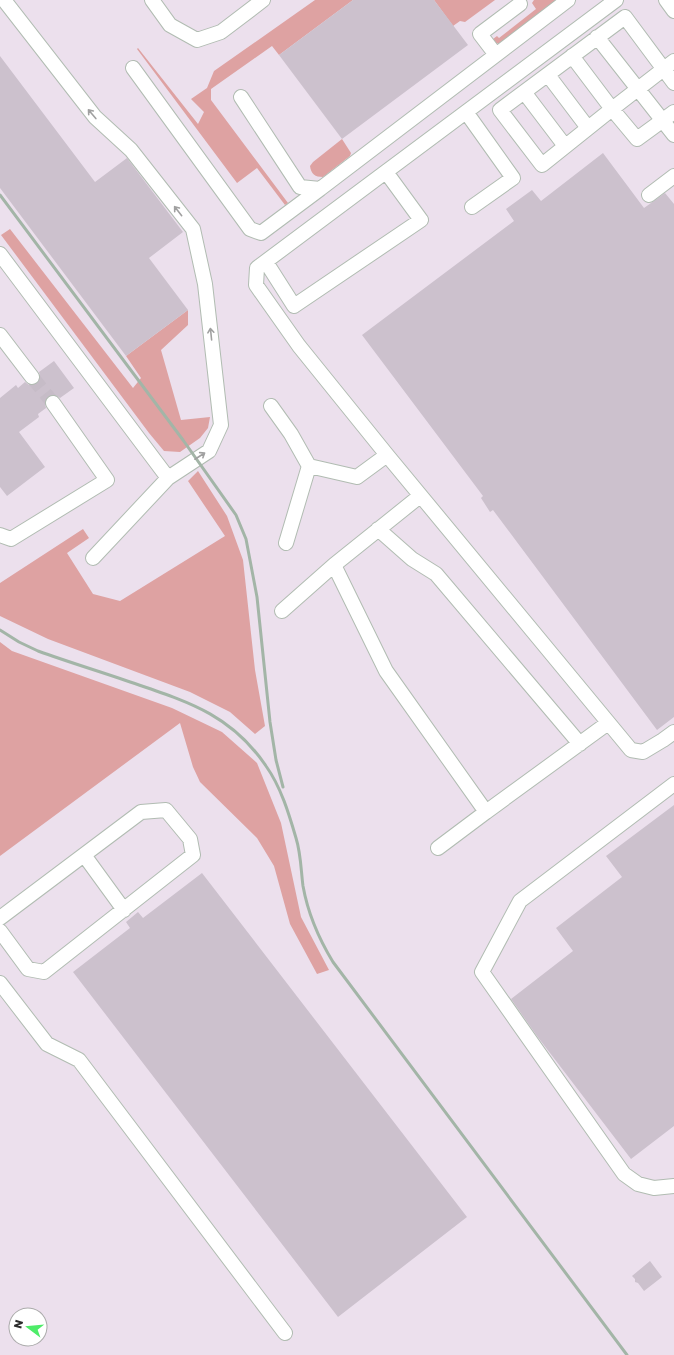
<svg xmlns="http://www.w3.org/2000/svg" width="674" height="1355" font-family="'Golos Text',sans-serif">
<style>
.green{fill:#dea2a2}
.building{fill:#ccc1cd}
.lines{fill:none;stroke-linecap:round;stroke-linejoin:round}
.minor-tunnel{stroke:#c6bcc7;stroke-width:14;stroke-dasharray:14 7;stroke-linecap:butt}
.minor-casing{stroke:#b1bcb2;stroke-width:16}
.minor{stroke:#fff;stroke-width:14}
.rail{stroke:#a3b5a7;stroke-width:3}
.oneway{stroke:#a0a0a0}
</style>
<rect width="100%" height="100%" fill="#ece0ed"/>
<!-- green -->
<path class="green" d="M315,0H353L279,55L272,46L211,89V100L288,203L285,205L257,168L237,183L137,49L138,48L198,124L204,112L191,99L207,88L214,71Z
M434,0H495L465,22L460,21L453,26Z
M534,0H559L500,44L496,43L493,39L497,36L499,38L536,9L532,3Z
M342,139L351,153L350,156L323,177C315,177 311,174 310,166L313,162Z
M10,229L133,388L141,378L126,356L188,310V325L161,350L181,420L210,417L208,428L200,438L180,452L164,451L149,433L1,235Z
M198,471L227,516L243,560L255,670L265,726L255,734L230,712L190,692L48,639L0,616V583L83,529L89,538L67,553L93,594L120,601L225,536L188,481Z
M0,642L12,651L172,708L222,732L257,763L281,823L301,917L329,970L317,974L290,924L274,866L257,838L200,782L193,767L180,723L0,856Z"/>
<!-- building -->
<path class="building" d="M353,0H434L468,45L342,139L279,55Z
M0,56L95,182L127,158L183,232L149,258L188,310L126,356L0,188Z
M603,153L644,208L665,193L674,204V717L657,730L493,510L490,512L481,498L483,496L362,335L514,221L506,209L532,190L541,201Z
M54,361L74,388L60,398L57,396L53,395L48,396L45,403L46,408L38,414L39,417L19,432L45,467L7,496L0,487V398L16,385L18,388L25,382L29,385L37,384L40,380V376L39,372Z
M674,805V1126L631,1159L537,1036L511,999L573,951L556,928L622,877L606,856Z
M202,873L467,1217L338,1317L73,972L130,928L126,922L138,912L143,918Z
M650,1261L662,1277L644,1291L638,1283L635,1282V1279L632,1276Z"/>
<g class="lines">
<!-- minor-tunnel -->
<path class="minor-tunnel" d="M32,377L53,403"/>
<!-- minor casing -->
<g class="minor-casing">
<path id="minor" d="M4,0L95,117L131,150L193,229L205,284L221,425L209,451L168,478L93,558
M152,0L170,25L197,40L221,32L263,0
M616,0L257,268L256,285L299,346L387,455L631,750L643,752L663,740L674,732
M666,0L674,11
M597,37L674,135
M496,55L480,34L520,4
M572,56L612,109L674,61
M133,68L250,229L261,233L320,189
M548,75L588,128
M674,83L625,17L500,110L542,165L612,109L637,139L674,112
M524,92L565,146
M241,97L300,187L320,189L568,0
M466,112L513,178L472,207
M649,195L674,176
M0,254L168,478
M266,262L294,306L421,220L386,172
M0,335L32,377
M271,406L291,434L309,466L286,543
M309,466L357,477L387,455
M420,496L334,565L386,671L486,812L438,848
M378,529L412,559L436,574L580,744
M0,535L11,539L107,480L53,403
M282,611L334,565
M674,784L520,901L482,972L624,1174L638,1184L654,1188L674,1186
M486,812L608,723
M84,855L124,910
M0,918L141,812L166,810L190,839L193,855L44,972L28,969L0,931
M0,983L47,1044L79,1060L285,1333"/>
</g>
<!-- minor -->
<use href="#minor" class="minor"/>
<!-- rail -->
<path class="rail" d="M0,195L183,440L236,515L246,539L257,597L270,722L276,760L283,787
M0,630L19,642L38,651C71,663 105,673 139,685C192,703 233,717 266,766C281,787 289,814 296,838C301,854 301,871 303,886C308,914 319,939 333,962L627,1355"/>
</g>
<!-- one-way arrows -->
<defs><path id="oneway-shaft" d="M-6 0H5M1.5-3L5.5 0L1.5 3" fill="none" stroke-width="1.6" stroke-linecap="round" stroke-linejoin="round"/></defs>
<g class="oneway">
<use href="#oneway-shaft" transform="translate(92 114) rotate(-130)"/>
<use href="#oneway-shaft" transform="translate(178 211) rotate(-128)"/>
<use href="#oneway-shaft" transform="translate(211 334) rotate(-96)"/>
<use href="#oneway-shaft" transform="translate(200 456) rotate(-33)"/>
</g>
<!-- north arrow -->
<g transform="translate(28 1327) rotate(286)"><circle r="19" fill="#ffffff" stroke="#ababab"/>
<path d="M0-3L7 15L0 10L-7 15Z" fill="#4eec69"/>
<text y="-6" font-size="11" font-weight="bold" text-anchor="middle" fill="#2d2d2d">N</text>
</g>
</svg>
